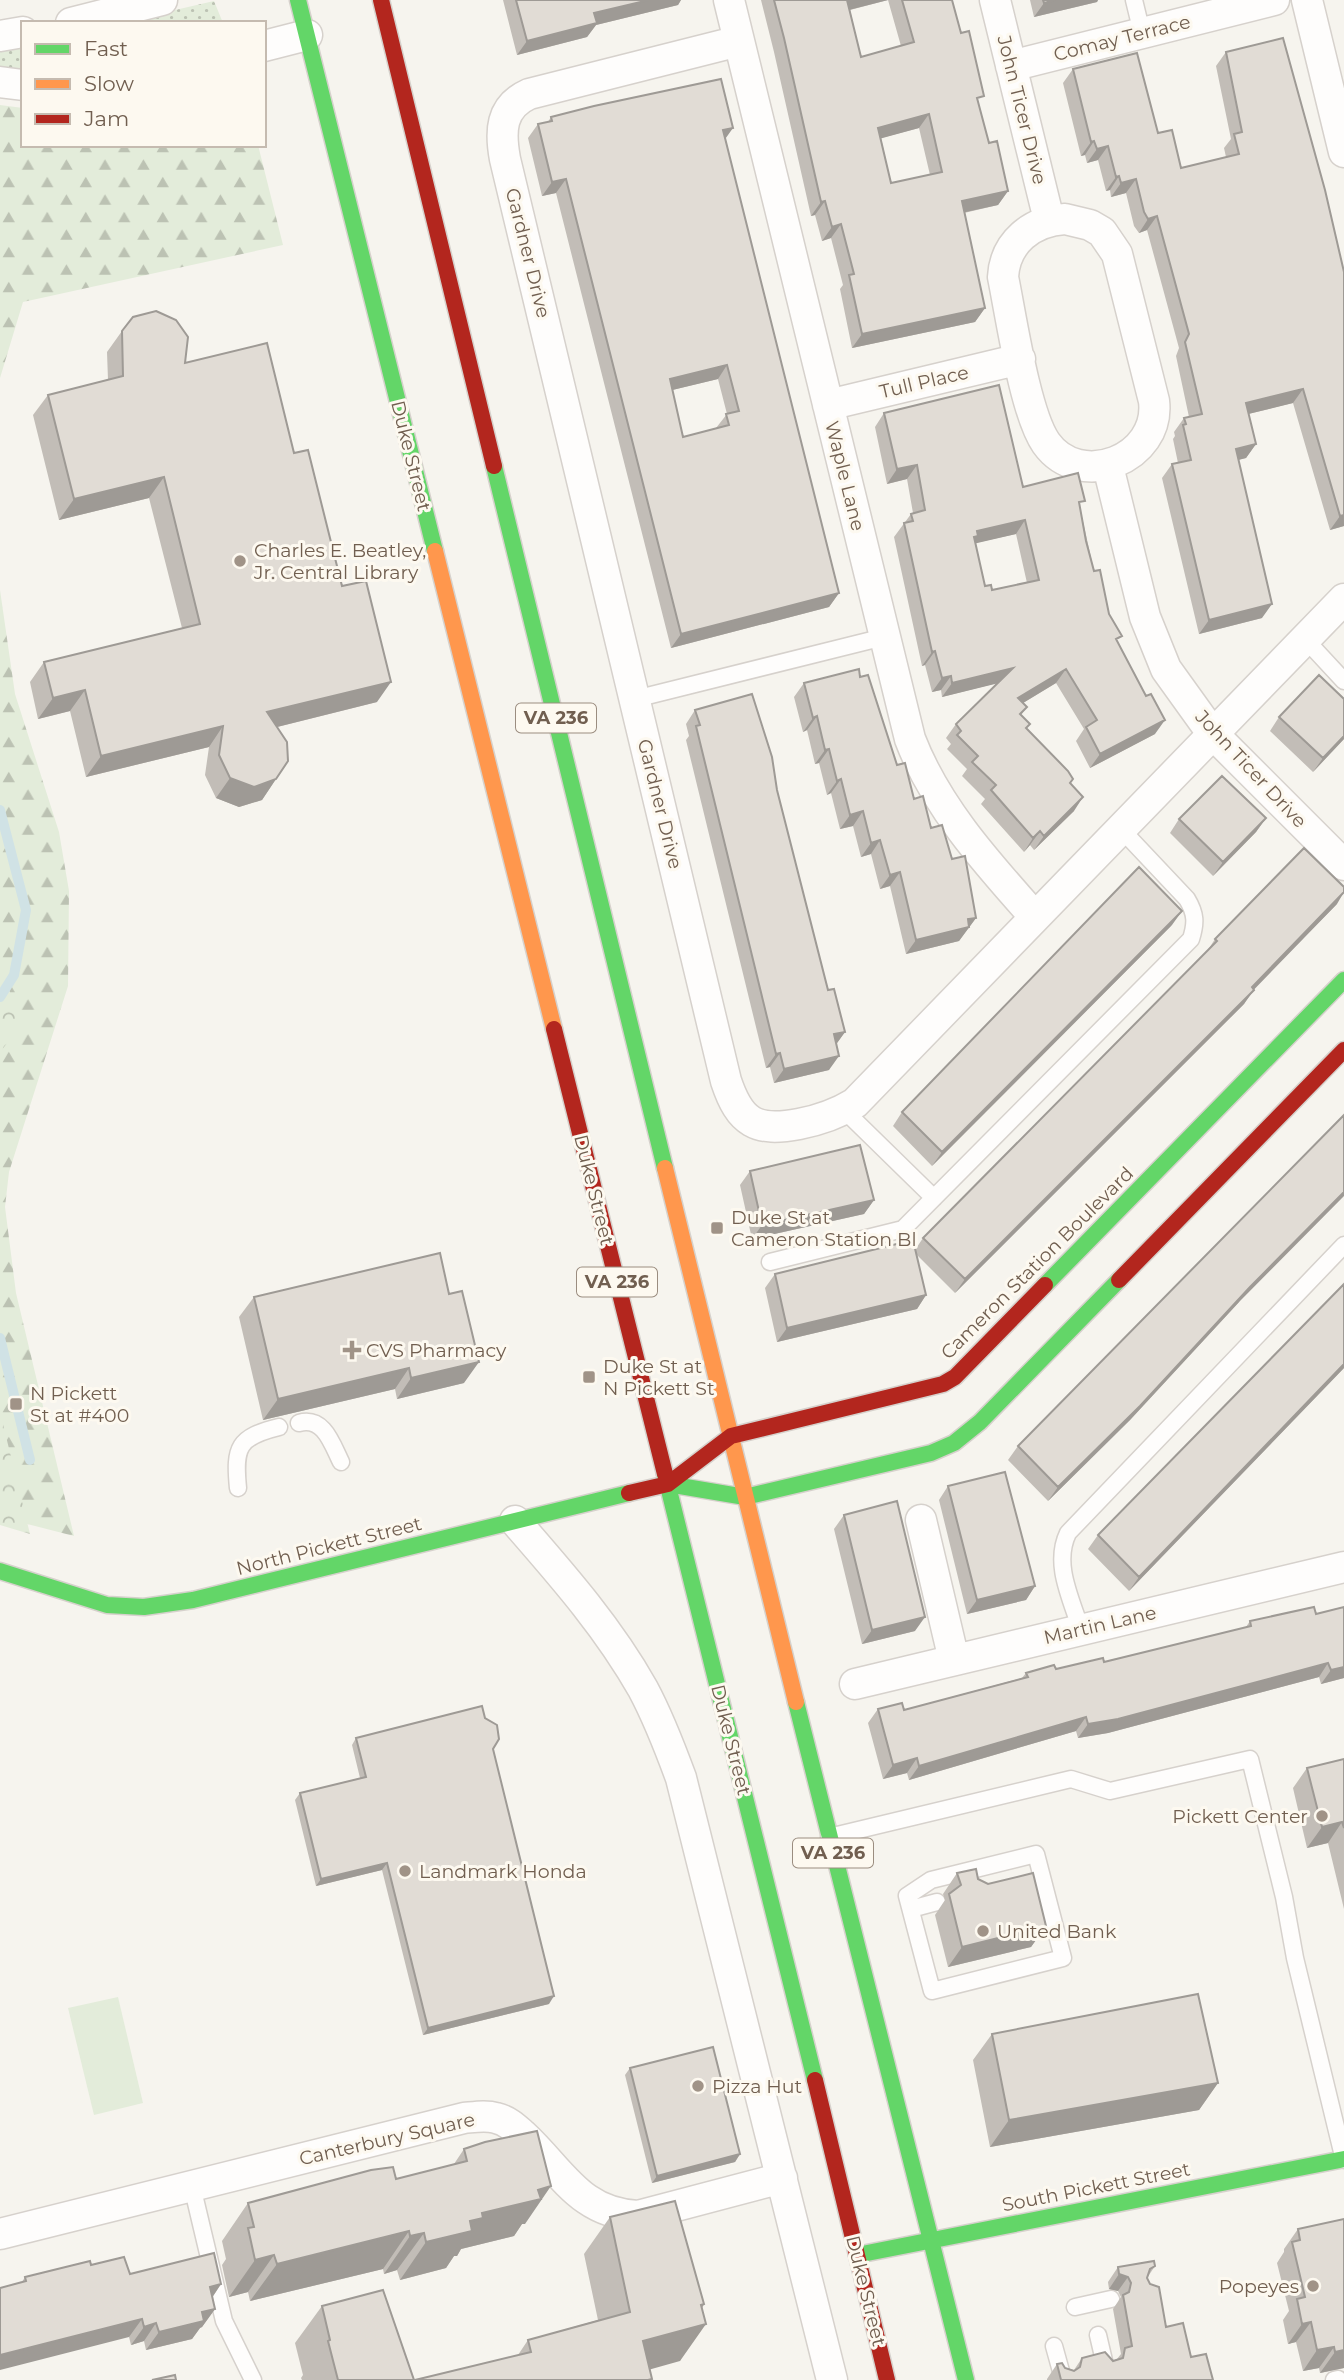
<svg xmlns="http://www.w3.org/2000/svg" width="1344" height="2380" font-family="Montserrat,sans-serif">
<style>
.grass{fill:url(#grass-dots)}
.forest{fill:url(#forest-firs)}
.park{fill:url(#park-crowns)}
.pitch{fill:#e3ecda}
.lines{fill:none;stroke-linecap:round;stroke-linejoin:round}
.stream{stroke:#d0e2e5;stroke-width:10}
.lane-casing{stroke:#d6d1cc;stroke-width:19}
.street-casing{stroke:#d6d1cc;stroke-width:33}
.fast-casing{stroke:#d6d1cc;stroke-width:19}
.slow-casing{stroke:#d6d1cc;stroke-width:19}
.jam-casing{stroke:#d6d1cc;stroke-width:19}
.lane{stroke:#fefdfc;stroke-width:16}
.street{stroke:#fefdfc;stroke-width:30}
.fast{stroke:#63d668;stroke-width:16}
.slow{stroke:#ff974d;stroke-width:16}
.jam{stroke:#b3261e;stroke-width:16}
.wall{fill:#c2bdb7;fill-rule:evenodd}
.shaded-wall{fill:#9e9a95}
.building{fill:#e1dcd5;stroke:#9e9a95;stroke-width:2;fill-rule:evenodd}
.poi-dot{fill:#a09387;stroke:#fdf9f0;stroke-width:2.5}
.labels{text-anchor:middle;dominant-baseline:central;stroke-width:6;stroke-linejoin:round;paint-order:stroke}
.shield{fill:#fdf9f0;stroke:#9b8d80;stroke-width:2}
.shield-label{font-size:18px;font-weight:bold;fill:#715f50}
.street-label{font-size:19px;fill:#715f50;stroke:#fdf9f0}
.poi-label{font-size:19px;fill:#715f50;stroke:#fdf9f0;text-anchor:start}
</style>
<defs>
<pattern id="grass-dots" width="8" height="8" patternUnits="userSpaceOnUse" patternTransform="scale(1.75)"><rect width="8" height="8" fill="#e3ecda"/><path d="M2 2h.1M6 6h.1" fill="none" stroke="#bcc2b3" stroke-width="1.8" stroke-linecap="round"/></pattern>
<pattern id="forest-firs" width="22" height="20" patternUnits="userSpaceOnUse" patternTransform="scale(1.75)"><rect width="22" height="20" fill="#e3ecda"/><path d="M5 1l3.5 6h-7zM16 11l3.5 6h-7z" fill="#bcc2b3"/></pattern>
<pattern id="park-crowns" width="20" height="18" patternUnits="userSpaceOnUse" patternTransform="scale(1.75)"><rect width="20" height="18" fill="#e3ecda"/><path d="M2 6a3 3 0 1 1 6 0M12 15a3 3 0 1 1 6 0" fill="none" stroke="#bcc2b3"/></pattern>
</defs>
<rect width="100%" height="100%" fill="#f6f4ee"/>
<!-- grass -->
<path class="grass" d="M214,1L223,23H119Z
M23,44V71L0,68V49Z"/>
<!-- forest -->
<path class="forest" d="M0,105L23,108V145H258L283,245L23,302L0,378Z
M0,590L15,694L59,832L69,891L68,986L9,1172L5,1207L16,1293L74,1536L0,1517Z"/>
<!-- park -->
<path class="park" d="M0,958L20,1027L0,1052Z
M0,1412L30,1534L0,1525Z"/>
<!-- pitch -->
<path class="pitch" d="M118,1997L143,2103L94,2115L68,2008Z"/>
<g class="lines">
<!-- stream -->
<path class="stream" d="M0,810L26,910L14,975L0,997
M0,1338L30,1460"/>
<!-- lane casing -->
<g class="lane-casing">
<path id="lane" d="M1134,0L1142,33
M1305,639L1344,681
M635,699L884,637
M844,1110L934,1198
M770,1262L903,1229L1191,939C1196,923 1196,914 1187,899L1120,828
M299,1423C324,1416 332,1444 341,1462
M238,1488C234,1447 238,1437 279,1427
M1081,1630C1071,1598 1053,1564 1068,1533L1344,1245
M829,1837L1071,1779L1110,1791L1250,1759L1284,1897L1295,1958L1344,2160
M1036,1854L1063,1958L932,1991L907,1896L931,1880Z
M911,1909L937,1902
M192,2186L224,2321L253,2380
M1075,2307L1111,2299
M1098,2335L1105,2365
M1054,2346L1062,2375
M1334,2380L1338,2379"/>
</g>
<!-- street casing -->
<g class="street-casing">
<path id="street" d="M729,0L910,739C936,807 987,863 1035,917
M995,0L1049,220
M1307,0L1344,152
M71,23L162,0
M0,36L23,32
M739,41L529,94C500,107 500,132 505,159L726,1081C740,1123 756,1132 799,1124C820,1120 837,1114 855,1103L1344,599
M264,46L307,35
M1011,66L1274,0
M0,82L23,85
M1065,219L1090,225L1102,232L1117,254L1154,401C1161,459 1080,491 1046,443C1025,413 1011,316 1003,277C1005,242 1032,221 1065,219Z
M828,405L1020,359
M1108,466L1145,617L1166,669L1212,733L1344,865
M921,1520L954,1660
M515,1521C562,1575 608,1627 643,1689C658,1717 670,1748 681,1778L832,2380
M855,1684L1344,1567
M0,2234L464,2118C475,2117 486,2115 496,2118C508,2121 515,2128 523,2135C562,2171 579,2213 638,2216L782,2178"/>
</g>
<!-- fast casing -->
<g class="fast-casing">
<path id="fast" d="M298,0L435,551
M494,466L665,1168
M1045,1285L1344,980
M665,1474L815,2080
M668,1484L745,1497L931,1453L954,1443L980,1422L1119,1280
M0,1571L107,1605L144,1607L193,1600L629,1493
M796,1702L966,2380
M857,2255L1344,2159"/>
</g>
<!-- slow casing -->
<g class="slow-casing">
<path id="slow" d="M435,551L554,1029
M665,1168L796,1702"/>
</g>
<!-- jam casing -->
<g class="jam-casing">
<path id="jam" d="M381,0L494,466
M554,1029L665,1474
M1119,1280L1344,1050
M629,1493L668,1484L731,1436L943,1384L955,1377L1045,1285
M815,2080L887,2380"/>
</g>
<!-- lane -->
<use href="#lane" class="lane"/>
<!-- street -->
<use href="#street" class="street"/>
<!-- fast -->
<use href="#fast" class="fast"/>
<!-- slow -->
<use href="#slow" class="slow"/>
<!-- jam -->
<use href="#jam" class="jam"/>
</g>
<!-- wall -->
<path class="wall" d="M503,0H681L678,5L596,25L587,37L517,55Z
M761,0H888L850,10L861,57L901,46L888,0H952L989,143L1008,191L998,205L964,213L985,308L975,322L852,348L840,289L843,285L831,238L822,241L815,215L811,216L774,52ZM919,128L930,175L891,183L881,138Z
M1030,0H1098L1097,2L1034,17Z
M1226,52L1344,526L1330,530L1293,403L1248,414L1256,444L1246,458L1238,460L1262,618L1199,634L1162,478L1172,464L1178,463L1173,439L1175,436L1174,432L1184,418L1189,417L1176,356L1179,348L1147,230L1139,233L1134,226L1126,193L1111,197L1110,190L1106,191L1098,160L1087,163L1085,155L1081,156L1063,83L1073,69L1158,133L1181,168L1226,157L1224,148L1231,139L1216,66Z
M551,117L725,139L839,593L829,607L671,648L556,193L542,196L528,138L538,124L548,122ZM718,379L727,414L716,428L683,437L672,390Z
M122,331L185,363L294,453L342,586L377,702L277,727L276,779L262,800L239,807L216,798L205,775L209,747L86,777L70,711L38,719L30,682L44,662L182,628L149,498L59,520L33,415L48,395L108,380L107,352Z
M884,413L1023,487L1080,508L1094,571L1109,614L1117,642L1155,734L1090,768L1076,741L1084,729L1056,683L1023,703L1027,707L1021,715L1026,729L1070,784L1074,811L1034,850L1030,845L1024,852L981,804L985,799L962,776L967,769L947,749L951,744L946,738L956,724L997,683L942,697L941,690L932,692L925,665L922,666L894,537L911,514L913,513L907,479L887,484L875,427ZM1016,534L1027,583L992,590L985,586L975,543Z
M860,677L897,765L914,799L952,859L976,918L959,941L906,954L890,886L880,889L871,854L861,857L853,826L840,829L831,793L827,795L819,763L815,764L807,730L803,732L794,697L804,683Z
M695,710L777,790L828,990L845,1032L836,1044L829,1070L774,1083L770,1067L766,1068L686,740L689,736L686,724Z
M1279,717L1344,739L1313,772L1270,731Z
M1266,818L1256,832L1213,876L1170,833L1179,819Z
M1337,904L1253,989L1244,1004L955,1293L916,1254L926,1295L917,1309L777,1342L765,1288L775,1274L915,1250L923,1238L1206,953L1215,939Z
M1172,925L932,1166L893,1126L902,1112Z
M750,1171L874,1200L864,1214L752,1239L740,1185Z
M1344,1284V1368L1129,1591L1088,1549L1098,1535Z
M254,1297L464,1383L397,1399L395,1389L263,1420L239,1317Z
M1240,1301L1130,1420L1048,1501L1008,1460L1018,1446Z
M948,1486L1035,1586L1026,1600L967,1614L939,1500Z
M844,1515L915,1631L862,1644L834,1529Z
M1316,1614L1344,1678L1321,1684L1319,1677L1108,1733L1078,1738L1076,1731L909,1780L907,1773L883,1779L868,1723L878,1709L904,1710L1022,1678L1026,1673L1104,1662L1246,1627L1250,1621Z
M356,1738L493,1749L549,2004L423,2035L382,1870L316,1886L295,1800L300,1793L360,1778L352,1745Z
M1344,1759V1909L1328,1843L1307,1848L1293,1788L1307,1768Z
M957,1873L978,1879L988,1884L1046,1926L1031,1947L948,1967L935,1915L945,1900L943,1894Z
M992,2034L1218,2083L1199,2110L990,2147L973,2060Z
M630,2068L740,2154L735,2162L652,2183L625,2075Z
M464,2149L525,2224H522L514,2236L461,2249L457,2256H454L446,2268L400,2280L397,2270L384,2274L383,2269L250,2301L248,2292L229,2297L222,2265L226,2259L222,2241L248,2203L396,2179L454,2164Z
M610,2217L704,2304L680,2361L518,2355L528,2340L598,2320L584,2254Z
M1298,2229L1344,2368L1320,2373L1319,2368L1303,2371L1296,2342L1288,2344L1283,2320L1289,2311L1277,2263L1284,2252V2249Z
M91,2265L130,2274L221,2284L212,2298L215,2309L202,2327L200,2328L192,2339L146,2350L144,2341L131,2345L129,2337L22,2282L25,2277Z
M1155,2266L1147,2278L1166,2327L1191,2357L1213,2380H1047V2379L1057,2364L1065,2368L1074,2370L1082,2358L1113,2361L1117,2359L1121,2354L1113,2309L1121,2297L1118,2291L1109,2289L1108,2282L1118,2267Z
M322,2306L414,2380H302L301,2378L303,2375L295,2343Z"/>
<!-- shaded-wall -->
<path class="shaded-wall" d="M649,0H681L678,5L596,25L587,37L517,55L527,41L594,13Z
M847,0H888L837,13Z
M1055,0H1098L1097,2L1034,17L1044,3Z
M929,114L919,128L868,142L878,128Z
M733,128L723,142V130Z
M1094,141L1085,155L1081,156L1091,142Z
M1108,146L1098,160L1087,163L1097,149Z
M1119,176L1110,190L1106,191L1116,177Z
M566,179L556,193L542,196L552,182Z
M1136,179L1126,193L1111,197L1121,183Z
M1008,191L998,205L952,215L962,201Z
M825,201L815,215L811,216L821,202Z
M1157,216L1147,230L1139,233L1148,219Z
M841,224L831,238L822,241L832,227Z
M985,308L975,322L852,348L862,334Z
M727,365L718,379L660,393L670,379Z
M1303,389L1293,403L1236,417L1246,403Z
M1256,444L1246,458L1226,463L1236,449Z
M917,465L907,479L887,484L897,469Z
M164,477L149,498L59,520L74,499Z
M1344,515V526L1330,530L1340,516Z
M1025,520L1016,534L973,544L964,551L977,531Z
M839,593L829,607L671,648L681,634Z
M1272,604L1262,618L1199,634L1209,620Z
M935,651L925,665L922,666L932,652Z
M1013,668L1003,682L942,697L952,683Z
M1066,669L1056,683L1008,712L1018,698Z
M951,676L941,690L932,692L942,678Z
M391,682L377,702L253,733L267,712Z
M85,690L70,711L38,719L53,698Z
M817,716L807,730L803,732L813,718Z
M1165,720L1155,734L1090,768L1100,754Z
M223,726L209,747L86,777L101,756Z
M1344,736V739L1313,772L1323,758Z
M829,749L819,763L815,764L825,750Z
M230,778L276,779L262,800L239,807L216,798Z
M841,779L831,793L827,795L837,781Z
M1083,797L1074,811L1034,850L1044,836Z
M863,811L853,826L840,829L850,815Z
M1266,818L1256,832L1213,876L1223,862Z
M1040,831L1030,845L1024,852L1033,838Z
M880,840L871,854L861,857L871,843Z
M900,872L890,886L880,889L890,875Z
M1344,892L1337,904L1242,1002L1252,987Z
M1182,911L1172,925L932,1166L942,1152Z
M976,918L959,941L906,954L916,940L968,919Z
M1254,990L1244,1004L955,1293L965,1279Z
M845,1032L835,1046L834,1034Z
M780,1053L770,1067L766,1068L776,1054Z
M839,1056L829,1070L774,1083L784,1069Z
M1344,1192V1196L1240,1301L1130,1420L1048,1501L1058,1487L1250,1287Z
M874,1200L864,1214L752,1239L762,1225Z
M926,1295L917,1309L777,1342L787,1328Z
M479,1362L464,1383L397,1399L411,1378Z
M1344,1364V1368L1129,1591L1139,1577Z
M409,1368L395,1389L263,1420L278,1399Z
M1035,1586L1026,1600L967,1614L977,1600Z
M925,1617L915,1631L862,1644L872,1630Z
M1328,1663L1319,1677L1108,1733L1078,1738L1088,1724Z
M1344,1667V1678L1321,1684L1331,1670Z
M1086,1717L1076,1731L909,1780L919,1766Z
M917,1758L907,1773L883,1779L893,1765Z
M1342,1822L1328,1843L1307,1848L1322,1827Z
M387,1863L382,1870L316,1886L321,1879Z
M1046,1926L1031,1947L948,1967L962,1947Z
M554,1996L549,2004L423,2035L428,2028Z
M1218,2083L1199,2110L990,2147L1009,2120Z
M740,2154L735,2162L652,2183L657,2176Z
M551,2186L525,2224H522L514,2236L461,2249L457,2256H454L446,2268L400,2280L426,2242L470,2221L482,2213L538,2190Z
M409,2231L383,2269L250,2301L277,2264Z
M424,2233L397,2270L384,2274L410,2236Z
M274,2255L248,2292L229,2297L255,2260Z
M1119,2274L1128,2277L1118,2291L1109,2289Z
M221,2284L209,2302L210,2287Z
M704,2304L687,2329L706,2324L680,2361L616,2379L643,2341Z
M215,2309L202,2327L200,2328L192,2339L146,2350L159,2332L202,2312Z
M142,2319L129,2337L0,2370V2355Z
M1311,2322L1296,2342L1288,2344L1302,2324Z
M156,2323L144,2341L131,2345L144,2327Z
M1334,2347L1319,2368L1303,2371L1317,2350Z
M1344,2350V2368L1320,2373L1335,2352Z"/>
<!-- building -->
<path class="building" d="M516,0H649L594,13L597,23L527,41Z
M774,0H847L861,57L914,42L902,0H952L961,33L969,31L984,96L977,98L989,143L997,141L1008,191L962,201L985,308L862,334L849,275L854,274L841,224L832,227L825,201L821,202L784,38ZM929,114L942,172L891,183L878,128Z
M1043,0H1055L1044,3Z
M1283,38L1325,190L1344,272V515L1340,516L1303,389L1246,403L1256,444L1236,449L1272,604L1209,620L1172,464L1191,460L1183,425L1186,424L1184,418L1202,414L1185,342L1189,334L1157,216L1148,219L1144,212L1136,179L1121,183L1119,176L1116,177L1108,146L1097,149L1094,141L1091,142L1073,69L1137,53L1158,133L1172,130L1181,168L1239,154L1234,134L1242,132L1226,52Z
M721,79L733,128L723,130L839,593L681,634L566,179L552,182L538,124L552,121L551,117L594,106ZM727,365L739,411L726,414L729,425L683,437L670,379Z
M156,311L176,320L188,337L185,363L267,343L294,453L308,450L342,586L366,581L391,682L267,712L287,742L288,761L276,779L254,787L230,778L219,755L223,726L101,756L85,690L53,698L44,662L200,624L164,477L74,499L48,395L123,376L122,331L133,317Z
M999,385L1023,487L1078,473L1085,501L1079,502L1086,541L1094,571L1100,570L1109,614L1122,636L1116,639L1146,696L1151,694L1165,720L1100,754L1086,727L1097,720L1066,669L1018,698L1027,707L1020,714L1030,724L1026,728L1068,771L1073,779L1070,783L1083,797L1044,836L1040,831L1033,838L991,790L996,785L972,762L978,756L957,735L961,731L956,724L1013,668L952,683L951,676L942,678L935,651L932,652L904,523L913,521L911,514L925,510L917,465L897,469L884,413ZM1025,520L1039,580L992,590L991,585L985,586L974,537L978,536L977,531Z
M859,669L860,677L868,675L897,765L905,763L914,799L923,796L931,828L942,825L952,859L965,856L976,918L968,919L969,927L916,940L900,872L890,875L880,840L871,843L863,811L850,815L841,779L837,781L829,749L825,750L817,716L813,718L804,683Z
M1319,675L1344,699V736L1323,758L1279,717Z
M752,694L772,757L777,790L828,990L834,989L845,1032L834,1034L839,1056L784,1069L780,1053L776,1054L696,726L700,725L695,710Z
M1222,776L1266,818L1223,862L1179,819Z
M1304,848L1344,887V892L1252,987L1254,990L965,1279L923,1238L1217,941L1215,939Z
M1139,867L1182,911L942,1152L902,1112Z
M1344,1115V1192L1250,1287L1140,1406L1058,1487L1018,1446Z
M860,1145L874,1200L762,1225L750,1171Z
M913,1240L926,1295L787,1328L775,1274Z
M440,1253L449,1294L462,1291L479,1362L411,1378L409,1368L278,1399L254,1297Z
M1344,1284V1364L1139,1577L1098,1535Z
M1005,1472L1035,1586L977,1600L948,1486Z
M897,1501L925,1617L872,1630L844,1515Z
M1314,1607L1316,1614L1344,1607V1667L1331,1670L1328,1663L1118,1719L1088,1724L1086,1717L919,1766L917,1758L893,1765L878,1709L902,1703L904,1710L1028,1677L1026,1673L1054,1665L1056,1669L1103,1658L1104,1662L1251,1626L1250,1621Z
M482,1706L485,1718L497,1725L499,1739L493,1749L554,1996L428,2028L387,1863L321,1879L300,1793L366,1777L356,1738Z
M1344,1759V1828L1342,1822L1322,1827L1307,1768Z
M976,1869L978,1879L988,1884L1033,1873L1046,1926L962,1947L949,1894L961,1885L957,1873Z
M1198,1994L1218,2083L1009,2120L992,2034Z
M713,2047L740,2154L657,2176L630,2068Z
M537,2131L551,2186L538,2190L541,2199L482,2213L483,2218L470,2221L472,2231L426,2242L424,2233L410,2236L409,2231L277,2264L274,2255L255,2260L248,2228L254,2227L248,2203L371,2170L393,2167L396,2179L467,2161L464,2149L485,2142Z
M675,2201L704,2304L701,2305L706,2324L643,2341L652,2379L648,2380H415L531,2352L528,2340L630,2312L610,2217Z
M1344,2219V2350L1335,2352L1334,2347L1317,2350L1311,2322L1302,2324L1297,2299L1305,2297L1292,2242L1300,2240L1298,2229Z
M214,2253L221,2284L210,2287L215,2309L202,2312L204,2321L159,2332L156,2323L144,2327L142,2319L0,2355V2288L26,2281L25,2277L90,2261L91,2265L124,2257L130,2274Z
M1154,2261L1155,2266L1150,2269L1147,2278L1150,2284L1159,2287L1166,2327L1183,2323L1191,2357L1206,2354L1213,2380H1061L1057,2364L1062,2363L1065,2368L1074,2371L1080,2367L1082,2358L1105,2352L1113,2361L1123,2358L1125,2348L1132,2346L1123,2295L1129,2292L1131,2283L1128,2277L1119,2274L1118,2267Z
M383,2290L414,2380H338L328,2341L330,2340L322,2306Z
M175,2375L176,2380H152Z"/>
<!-- markers -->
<g class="poi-dot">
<circle cx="240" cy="561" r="7"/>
<rect x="710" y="1221" width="14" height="14" rx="3.5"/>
<path d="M348.5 1339.5h7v7h7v7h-7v7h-7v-7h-7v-7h7z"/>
<rect x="582" y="1370" width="14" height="14" rx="3.5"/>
<rect x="9" y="1397" width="14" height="14" rx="3.5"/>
<circle cx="1322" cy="1816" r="7"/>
<circle cx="405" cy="1871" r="7"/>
<circle cx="983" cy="1931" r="7"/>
<circle cx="698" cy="2086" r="7"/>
<circle cx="1313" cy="2286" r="7"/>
</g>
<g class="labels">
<!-- shield labels -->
<g class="shield">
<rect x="516" y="703.5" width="80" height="29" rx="5"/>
<rect x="577" y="1267.5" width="80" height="29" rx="5"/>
<rect x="793" y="1838.5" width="80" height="29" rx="5"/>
</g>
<g class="shield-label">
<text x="556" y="718">VA 236</text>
<text x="617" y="1282">VA 236</text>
<text x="833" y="1853">VA 236</text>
</g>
<!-- street labels -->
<g class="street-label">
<text transform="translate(1122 38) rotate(-14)">Comay Terrace</text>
<text transform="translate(1022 110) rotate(76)">John Ticer Drive</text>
<text transform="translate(528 253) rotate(76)">Gardner Drive</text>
<text transform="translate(924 382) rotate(-13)">Tull Place</text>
<text transform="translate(411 456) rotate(76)">Duke Street</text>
<text transform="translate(845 476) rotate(76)">Waple Lane</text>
<text transform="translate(1251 769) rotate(47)">John Ticer Drive</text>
<text transform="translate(660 804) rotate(76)">Gardner Drive</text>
<text transform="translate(594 1190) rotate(76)">Duke Street</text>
<text transform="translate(1037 1263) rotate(-45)">Cameron Station Boulevard</text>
<text transform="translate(329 1546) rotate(-14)">North Pickett Street</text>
<text transform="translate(1100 1625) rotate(-13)">Martin Lane</text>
<text transform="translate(731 1740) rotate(76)">Duke Street</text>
<text transform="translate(387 2139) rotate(-13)">Canterbury Square</text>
<text transform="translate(1096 2187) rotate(-11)">South Pickett Street</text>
<text transform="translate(866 2291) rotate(76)">Duke Street</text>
</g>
<!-- poi labels -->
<g class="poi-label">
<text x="254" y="550">Charles E. Beatley,<tspan x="254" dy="22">Jr. Central Library</tspan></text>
<text x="731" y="1217">Duke St at<tspan x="731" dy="22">Cameron Station Bl</tspan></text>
<text x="366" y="1350">CVS Pharmacy</text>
<text x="603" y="1366">Duke St at<tspan x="603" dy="22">N Pickett St</tspan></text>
<text x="30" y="1393">N Pickett<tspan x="30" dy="22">St at #400</tspan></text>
<text x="1308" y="1816" text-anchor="end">Pickett Center</text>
<text x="419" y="1871">Landmark Honda</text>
<text x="997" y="1931">United Bank</text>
<text x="712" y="2086">Pizza Hut</text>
<text x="1299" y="2286" text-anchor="end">Popeyes</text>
</g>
</g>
<!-- legend -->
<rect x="21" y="21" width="245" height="126" fill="#fdf9f0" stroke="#c5bbb0" stroke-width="2"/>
<rect x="35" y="44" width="35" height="10" fill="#63d668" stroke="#c5bbb0" stroke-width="2"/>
<text x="84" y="56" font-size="21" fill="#715f50">Fast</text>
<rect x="35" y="79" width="35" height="10" fill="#ff974d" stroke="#c5bbb0" stroke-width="2"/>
<text x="84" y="91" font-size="21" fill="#715f50">Slow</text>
<rect x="35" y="114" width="35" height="10" fill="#b3261e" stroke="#c5bbb0" stroke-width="2"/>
<text x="84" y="126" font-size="21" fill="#715f50">Jam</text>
</svg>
